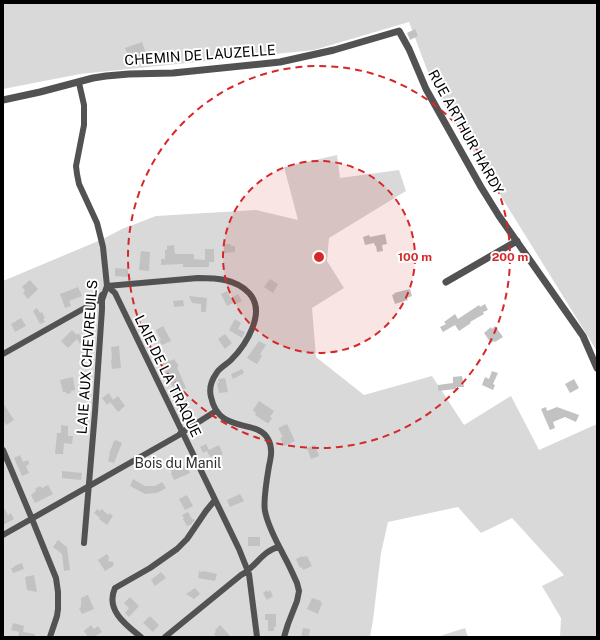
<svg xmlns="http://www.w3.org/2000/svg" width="600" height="640" font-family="'Public Sans',sans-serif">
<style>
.green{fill:#d9d9d9}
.building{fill:#c2c2c2}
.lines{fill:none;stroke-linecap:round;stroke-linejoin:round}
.minor{stroke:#525252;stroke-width:6}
.tertiary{stroke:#525252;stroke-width:7}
.ring{fill:none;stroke:#d62828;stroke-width:2;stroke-dasharray:7 5}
.labels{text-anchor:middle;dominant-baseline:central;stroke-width:4;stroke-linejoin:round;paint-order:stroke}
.street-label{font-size:14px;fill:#000;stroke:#fff}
.park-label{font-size:14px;fill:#303030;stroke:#fff}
.centre{fill:#d62828;stroke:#fff;stroke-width:2}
.ring-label{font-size:12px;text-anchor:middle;font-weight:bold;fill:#d62828;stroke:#fff;stroke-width:4;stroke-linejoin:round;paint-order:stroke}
</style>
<rect width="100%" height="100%" fill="#fff"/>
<!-- green -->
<path class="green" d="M3,3H597V351L434,88L409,22L314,50L80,74L3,89Z
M337,155L340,178L399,170L406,191L329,238L327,261L344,288L312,308L316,357L364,395L432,376L464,425L511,396L539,450L597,424V637H560L561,618L542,586L564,575L512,518L481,533L458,507L388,522L381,553L373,620L370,637H3V281L103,239L122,229L156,216L256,210L298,220L284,167Z
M465,628L468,637H437Z"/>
<!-- building -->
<path class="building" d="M415,29L418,36L410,40L407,33Z
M142,42L146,54L130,60L125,48Z
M385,234L387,244L382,245L383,251L377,252L376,246H375L374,243L365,245L363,237L369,235L370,237Z
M224,244H231V246H235V252L224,253Z
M174,245L175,254H194V259L205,260V249H214V262H209V267H183V264L161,265V259H165V250H167V246Z
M141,251L150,252L149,271L139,270Z
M115,268L128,269V277L115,276Z
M270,279L278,284L273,293L264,287Z
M30,280L38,289L28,299L23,293L25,290L22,287Z
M78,287L82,296L69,301L71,306L65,308L60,294Z
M410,289L412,296L407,298L408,300L395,304L392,295L395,294L394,293Z
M227,291L231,298L238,294L242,301L236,304L235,302L227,306L221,294Z
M189,296L207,298L206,312H201V304L192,303Z
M183,300L184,306L174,307L173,301Z
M485,304L488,310L483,312L484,314L470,322L471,323L459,331L455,325L443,332L440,327L446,324L444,322L455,314L458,319L479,305L480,307Z
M37,308L40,313L42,312L45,318L43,319L45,322L40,324L33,311Z
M21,318L26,326L15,332L11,324Z
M235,319L241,323L238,329L245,332L242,338L229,330Z
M163,326L171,341L162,345L159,341L161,340L156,330Z
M495,326L503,337L495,342L494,341L491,343L484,333L491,327L492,329Z
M72,330L77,335L78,333L84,339L80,344L77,339L68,348L61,341Z
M225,334L232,343L225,349L218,339Z
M259,341L266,345L260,354L262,356L257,364L247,358Z
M119,346L121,368L112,369L111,360L112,359L111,347Z
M174,359L179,366L177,367L186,388L181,390L191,411L185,414L172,388H173L161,363L169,360L170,361Z
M242,369L244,373L233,379L231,374Z
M492,371L498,373L493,384L495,385L493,390L482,385L485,377L489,379Z
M462,376L464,387H456V389L438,391V385L453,383V377Z
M73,377L75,390L71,391V393L66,394V392H63L60,380Z
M225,378L228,392L219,393L217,383H219L218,379Z
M574,379L579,388L570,393L565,384Z
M109,393L113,400L118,396L125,406L118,412L110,402L107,405L102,398Z
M259,401L274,411L270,417L272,418L269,423H267L255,415L256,413L253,410Z
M3,403L14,420L6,425L3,420Z
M546,407L547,411L557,407L579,415L576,422L565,417L553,422L555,428L550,430L541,409Z
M287,424L295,441L284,446L280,438L283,437L278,428Z
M61,425L68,426V436H73L72,444L64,443L63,454H55L57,433H61Z
M116,440L122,443L114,463L108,461L110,454H109L114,441Z
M206,444L209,450L219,445L223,454L218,457L214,456L210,457L207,451L203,453L200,447Z
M315,445L319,456L311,459L307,448Z
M20,455L23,462L28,460L29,464L26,466L29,473L22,476L14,458Z
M177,465L182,467L186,465L190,473L174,480L171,473L172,472L170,468Z
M62,471L82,473L81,480L62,478Z
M133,479L145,486H155L162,482L166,488L157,493L145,494L130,486Z
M48,485L53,494L35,503L31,495L36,491L35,489L40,486L42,488Z
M240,494L244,501L230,507L227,500Z
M187,495L193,506L185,510L179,499Z
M3,506L8,515L11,513L14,519L3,525Z
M97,509L100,511L102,509L108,515L109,513L113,516L107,525L99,519L100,518L94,513Z
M188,512L192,519L195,520L192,523V524L187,526L183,519L184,518L182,515Z
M248,537H260V546H248Z
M58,540L67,547L70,570L64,571L62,554L53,547Z
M107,554L109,557L108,561L113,562L114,563L113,566L105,571L98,560Z
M302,556L303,557L307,556L312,566L303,570L302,567L300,568L296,559Z
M22,563L24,569L13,573L11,568L15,567L14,566Z
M199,571L203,572V571L217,574L215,581L198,578Z
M161,572L166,578L155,586L151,580Z
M34,575L37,592L27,590L25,577Z
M195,588L200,594L194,599L186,594Z
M267,590L268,592L270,590L273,596L267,600L263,593Z
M88,595L94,609L82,614L79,608L81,607V598Z
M130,597L139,606L129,617L125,613L129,608L124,603Z
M312,598L321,601L320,602L322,603L318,614L307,609Z
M265,614H276V627H274V631H268V620H265Z
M150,616L159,625L153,632L143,623Z
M13,623L24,626L23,632L35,634V637H18L19,632H20L11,630Z
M91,625L94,629L98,626L102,632L94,637H88L84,631Z
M220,625L231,637H216L214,634L216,632L215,630Z
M303,628L310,629L309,637H301Z"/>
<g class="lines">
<!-- minor -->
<path class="minor" d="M79,83L84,105V125L76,166L77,174L79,184L97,223L103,247L107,286L102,300V309L95,412L84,543
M107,286L198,278C217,278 236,279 249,293C267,312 246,345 231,360C226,365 219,368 216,374C211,381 209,389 211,397C219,435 257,418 268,439C273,448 271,457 269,466C267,478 263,501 265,511C268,527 277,542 284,556C289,565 293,574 297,583L299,591L297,601L288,624L284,637
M107,286L115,293L239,549L249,574L257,637
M3,354L99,300L102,295
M3,450L32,519L56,578L58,592V609L57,616L50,637
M3,535L179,435L182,431L186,430L216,411
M141,637C126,625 105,610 115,588L150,568L177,549L187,539L206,511L215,500
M165,637L241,575C255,568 263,550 279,547"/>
<!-- tertiary -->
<path class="tertiary" d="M3,100L40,92L93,78L106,76L129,74L173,73L280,62L334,50L399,31L409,49L426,89L481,187L499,216L583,336L597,368
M446,282L517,241"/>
</g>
<!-- distance rings -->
<circle cx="319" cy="257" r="96" fill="#d62828" fill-opacity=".12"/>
<g class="ring">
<circle cx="319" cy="257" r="96"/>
<circle cx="319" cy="257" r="191"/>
</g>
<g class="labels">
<!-- street labels -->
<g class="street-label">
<text transform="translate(200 55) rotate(-4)">CHEMIN DE LAUZELLE</text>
<text transform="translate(466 132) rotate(61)">RUE ARTHUR HARDY</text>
<text transform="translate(87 357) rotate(-86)">LAIE AUX CHEVREUILS</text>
<text transform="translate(168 376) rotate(64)">LAIE DE LA TRAQUE</text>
</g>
<!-- park labels -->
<g class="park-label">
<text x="178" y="463">Bois du Manil</text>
</g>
</g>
<circle cx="319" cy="257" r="6" class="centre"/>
<g class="ring-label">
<text x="415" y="261">100 m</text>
<text x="510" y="261">200 m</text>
</g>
<!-- border -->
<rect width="600" height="640" fill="none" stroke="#000000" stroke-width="8"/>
</svg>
